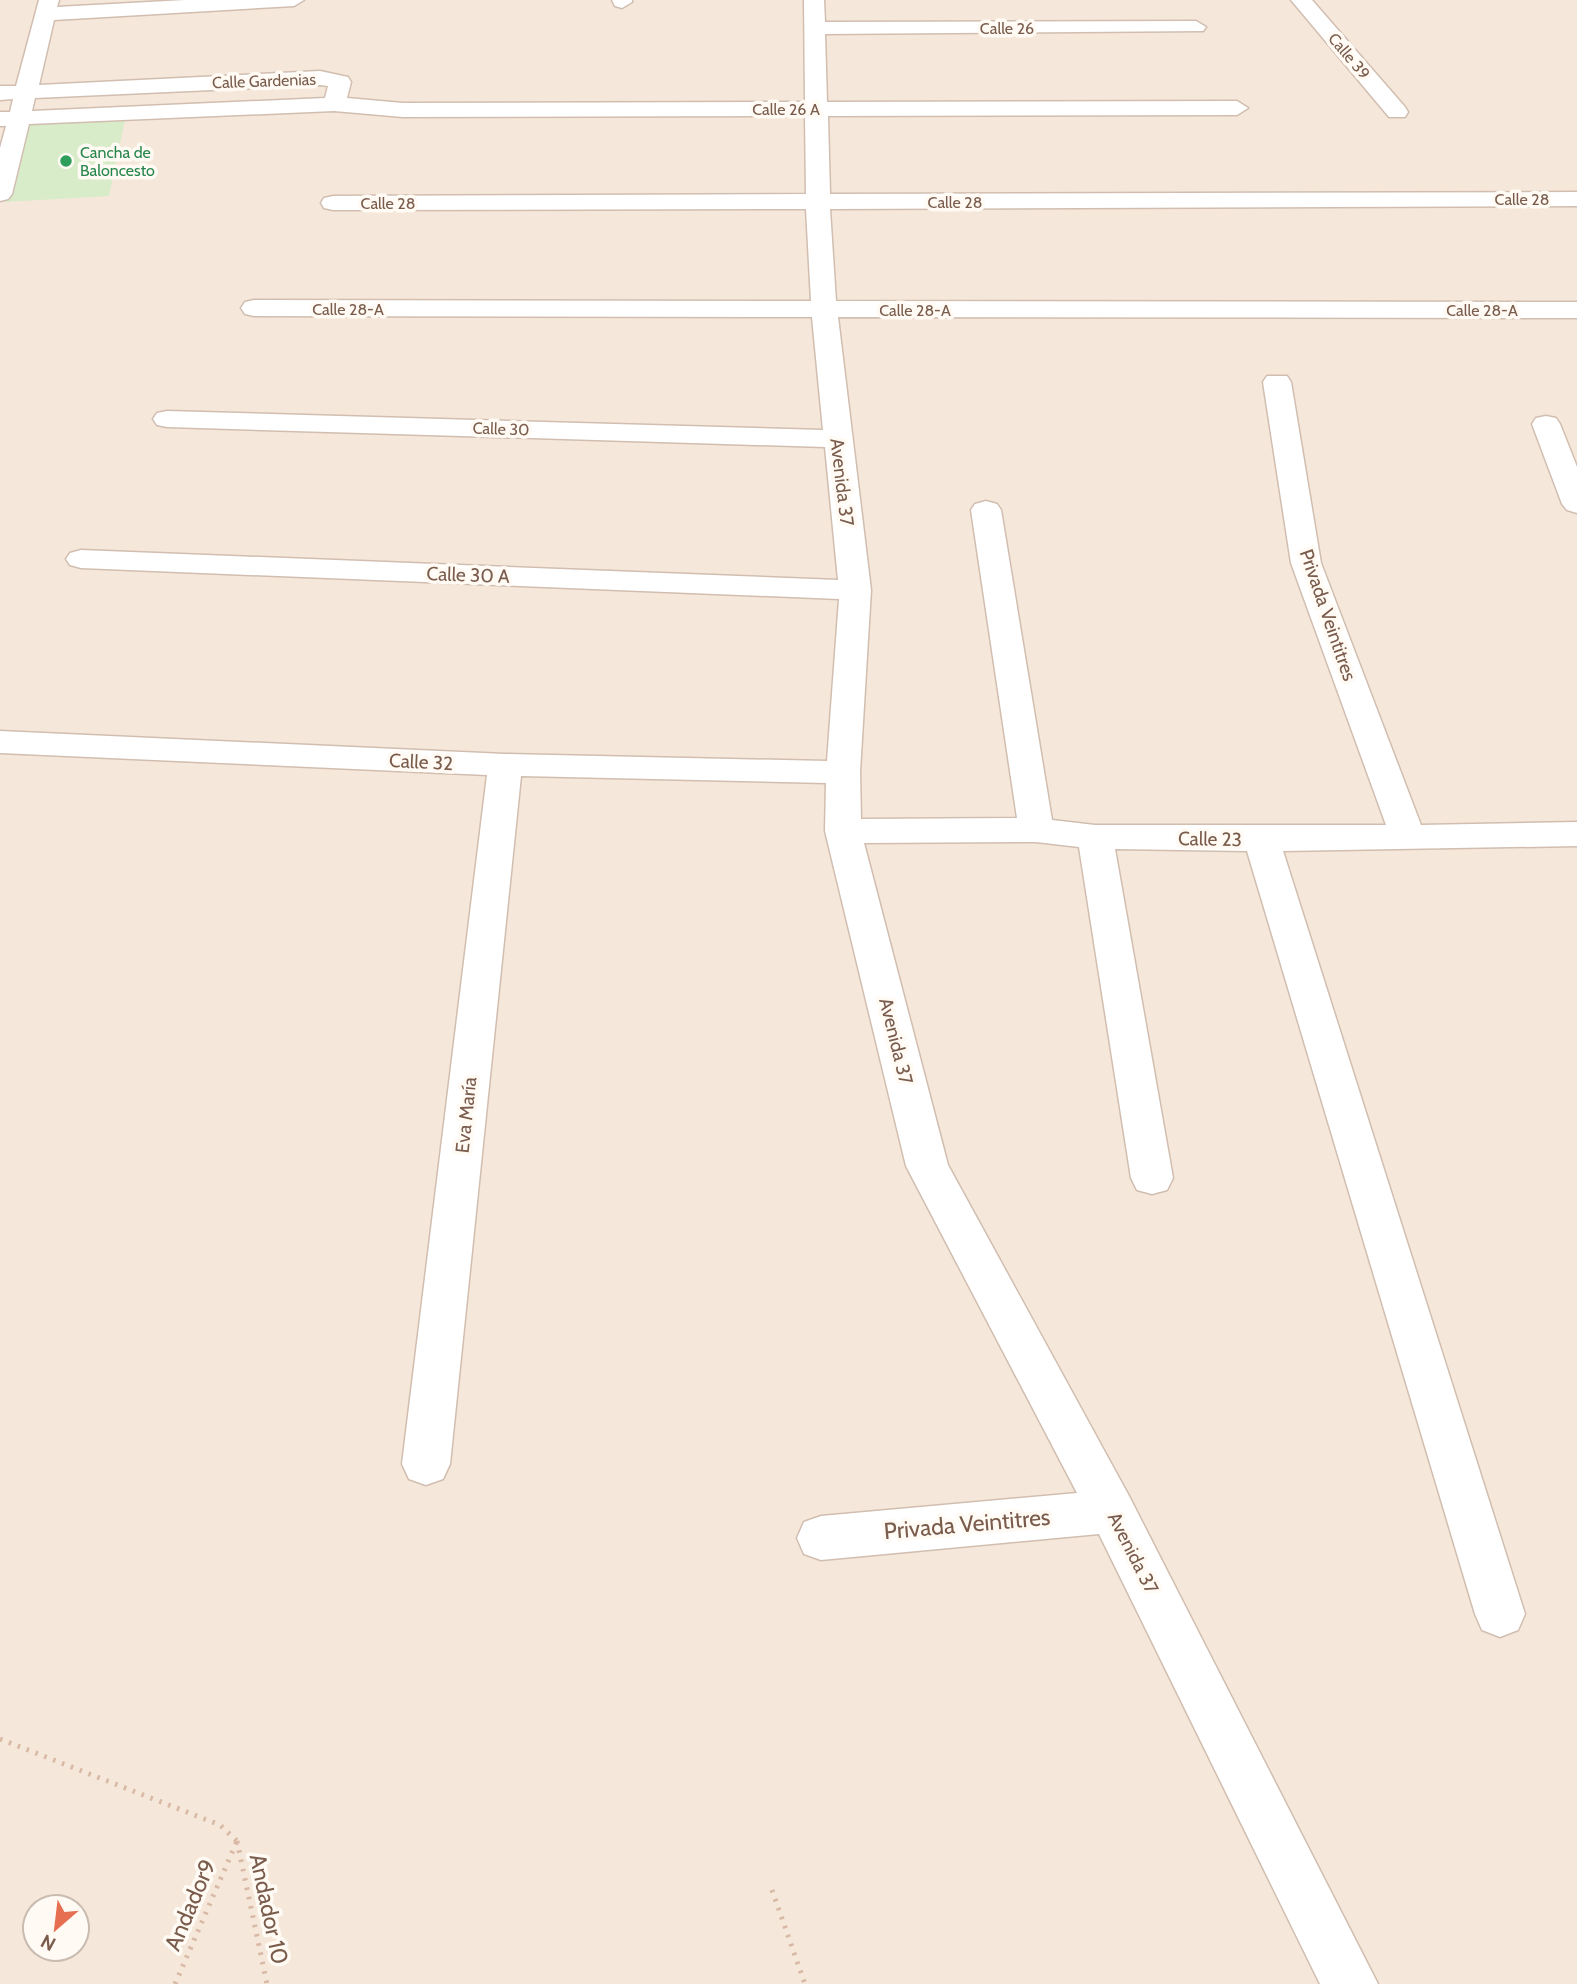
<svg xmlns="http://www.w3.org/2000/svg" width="1577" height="1984" font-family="Cabin,sans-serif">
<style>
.residential{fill:#f5e8da;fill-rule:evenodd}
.green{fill:#d8ecc9}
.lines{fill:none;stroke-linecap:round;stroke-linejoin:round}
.street-casing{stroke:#d1beb0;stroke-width:3}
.path{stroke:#d9b8a5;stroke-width:5;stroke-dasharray:2.5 7;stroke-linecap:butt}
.street{fill:#fff;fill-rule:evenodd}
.leisure-dot{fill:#2e9e5b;stroke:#fffaf3;stroke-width:2.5}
.labels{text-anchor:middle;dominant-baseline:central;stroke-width:7;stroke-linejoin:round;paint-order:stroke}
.far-street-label{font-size:16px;fill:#7a5c4d;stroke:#fffaf3}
.far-leisure-label{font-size:16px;fill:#27864d;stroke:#fffaf3;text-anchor:start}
.street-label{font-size:19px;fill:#7a5c4d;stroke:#fffaf3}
.near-street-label{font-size:23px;fill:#7a5c4d;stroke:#fffaf3}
</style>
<rect width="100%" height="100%" fill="#fdf6ec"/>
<!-- residential -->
<path class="residential" d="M0,0H1577V1984H0ZM35,1907H77V1949H35Z"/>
<!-- green -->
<path class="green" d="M125,120L109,196L5,202L27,125Z"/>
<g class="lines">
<!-- street casing -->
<g class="street-casing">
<path id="street" d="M39,0H59L57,7L185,0H304L294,6L54,20L39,85L320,71L348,77L351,82L347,98L403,103L805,102L804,0H824L825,22L1196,21L1206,27L1203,31L825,34L827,102L1237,101L1248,108L1237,115L828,116L830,194L1577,192V206L830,209L836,301L1577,302V318L838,317L871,590L860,772L861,819L1017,818L971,510L975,504L986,501L997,504L1001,510L1052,820L1095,825H1386L1291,563L1263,382L1267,376H1287L1291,382L1321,563L1421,825L1577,822V846L1283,851L1525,1614L1518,1630L1500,1637L1482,1630L1475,1614L1247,851L1115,849L1173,1178L1167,1190L1152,1194L1137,1190L1131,1178L1079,847L1036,842L864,843L948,1165L1129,1496L1378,1984H1320L1099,1534L821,1560L804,1554L797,1538L804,1522L821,1516L1077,1493L906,1166L825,831L826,783L521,776L450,1464L443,1479L426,1485L409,1479L402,1464L487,775L0,753V731L505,754L827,761L839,599L81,568L70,565L66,559L70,553L81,550L838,580L825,447L167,427L157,425L153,419L157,413L167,411L823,430L812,317L254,316L245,314L241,308L245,302L254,300L811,301L806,209L333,210L324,208L321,203L324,198L333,196L806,194L805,116L403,117L334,111L29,124L12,194L8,199L0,201V148L6,126H0V112H10L13,99L0,100V86H16ZM320,85L328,86L325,98L32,111L35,98Z
M612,0H632V2L622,8L615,6Z
M1291,0H1312L1405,107L1408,112L1405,117H1389Z
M1546,416L1556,418L1560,424L1577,467V513L1567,510L1562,504L1532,424L1536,418Z"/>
</g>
<!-- path -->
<path class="path" d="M0,1739L220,1825L237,1841
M237,1841L267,1984
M772,1890L805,1984
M175,1984L237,1841"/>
<!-- street -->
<use href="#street" class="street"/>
</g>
<!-- markers -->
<circle class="leisure-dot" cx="66" cy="161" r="7"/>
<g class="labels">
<!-- far-street labels -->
<g class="far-street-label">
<text x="1007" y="28">Calle 26</text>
<text transform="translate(1349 56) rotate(50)">Calle 39</text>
<text transform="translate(264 81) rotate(-2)">Calle Gardenias</text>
<text x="786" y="109">Calle 26 A</text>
<text x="1522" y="199">Calle 28</text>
<text x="955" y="202">Calle 28</text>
<text x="388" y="203">Calle 28</text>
<text x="348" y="309">Calle 28-A</text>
<text x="915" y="310">Calle 28-A</text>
<text x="1482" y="310">Calle 28-A</text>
<text transform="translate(501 429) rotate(2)">Calle 30</text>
</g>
<!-- far-leisure labels -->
<g class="far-leisure-label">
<text x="80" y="152">Cancha de<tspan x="80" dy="18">Baloncesto</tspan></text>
</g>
<!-- street labels -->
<g class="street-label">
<text transform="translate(842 482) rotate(83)">Avenida 37</text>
<text transform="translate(468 575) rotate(2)">Calle 30 A</text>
<text transform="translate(1328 615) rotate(71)">Privada Veintitres</text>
<text transform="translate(421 762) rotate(3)">Calle 32</text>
<text transform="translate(1210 839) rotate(1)">Calle 23</text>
<text transform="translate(896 1041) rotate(76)">Avenida 37</text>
<text transform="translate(466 1115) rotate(-84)">Eva María</text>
<text transform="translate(1133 1553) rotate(63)">Avenida 37</text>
</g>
<!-- near-street labels -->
<g class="near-street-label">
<text transform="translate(967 1524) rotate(-5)">Privada Veintitres</text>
<text transform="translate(190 1905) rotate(-67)">Andador9</text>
<text transform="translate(269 1909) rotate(78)">Andador 10</text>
</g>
</g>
<!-- north arrow -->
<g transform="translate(56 1928) rotate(208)"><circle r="33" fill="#fffaf3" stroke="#cabbb1" stroke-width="2"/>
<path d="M0-5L12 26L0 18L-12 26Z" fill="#e76f51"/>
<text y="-10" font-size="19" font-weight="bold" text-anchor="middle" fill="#7a5c4d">N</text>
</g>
</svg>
